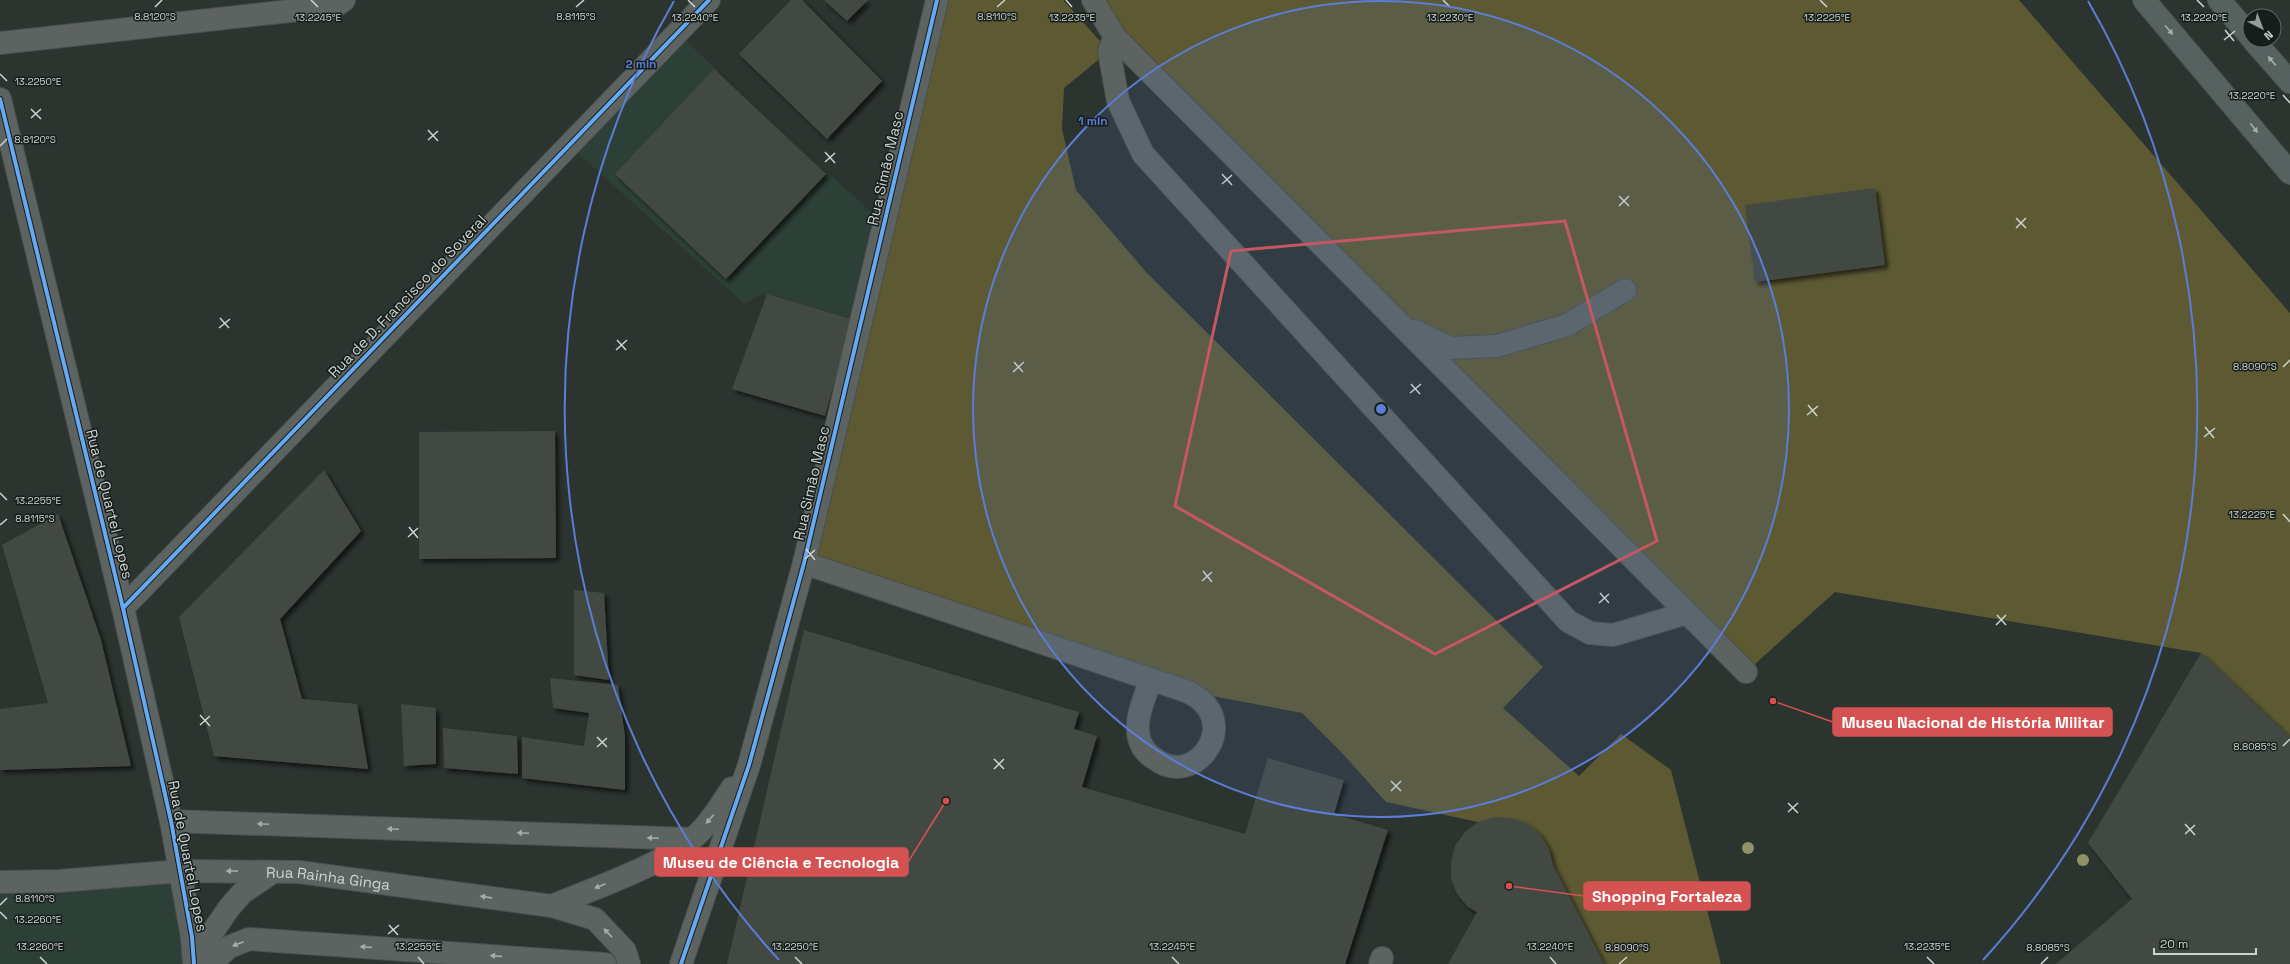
<svg xmlns="http://www.w3.org/2000/svg" width="2290" height="964" font-family="'Space Grotesk',sans-serif">
<style>
.built{fill:#2d4037}
.forest{fill:#5c5933}
.building{fill:#424a42;filter:url(#shadow)}
.lines{fill:none;stroke-linecap:round;stroke-linejoin:round}
.minor-casing{stroke:#4a504d;stroke-width:24}
.major-casing{stroke:#4a504d;stroke-width:24}
.minor{stroke:#5c6360;stroke-width:22}
.major{stroke:#566260;stroke-width:22}
.cycleway-casing{stroke:#171d1a;stroke-width:6}
.cycleway{stroke:#66a8f1;stroke-width:4}
.tree{fill:#919167}
.oneway{fill:#a3ada9}
.oneway2{fill:#a5ada9}
.marked{fill:none;stroke:#d45352;stroke-width:3;stroke-linejoin:round}
.ticks{fill:none;stroke:#cdd5d1;stroke-width:1.5}
.ring{fill:none;stroke:#5b7dd6;stroke-width:2}
.labels{text-anchor:middle;dominant-baseline:central;stroke-width:3;stroke-linejoin:round;paint-order:stroke}
.street-label{font-size:15px;fill:#cdd5d1;stroke:#171d1a}
.ticks-label{font-size:10px;text-anchor:middle;fill:#cdd5d1;stroke:#171d1a;stroke-width:3;stroke-linejoin:round;paint-order:stroke}
.centre{fill:#5b7dd6;stroke:#171d1a;stroke-width:2}
.ring-label{font-size:12px;text-anchor:middle;font-weight:bold;fill:#5b7dd6;stroke:#171d1a;stroke-width:3;stroke-linejoin:round;paint-order:stroke}
.leader{fill:none;stroke:#d45352;stroke-width:1.5}
.callout-dot{fill:#d45352;stroke:#171d1a;stroke-width:1.5}
.callout{fill:#d45352;stroke:#d45352;stroke-width:1.5}
.callout-label{font-size:16px;text-anchor:middle;font-weight:bold;fill:#fff}
</style>
<defs>
<filter id="shadow"><feDropShadow dx="3.5" dy="3.5" stdDeviation="2" flood-color="#0009"/></filter>
</defs>
<rect width="100%" height="100%" fill="#2c3430"/>
<!-- built -->
<path class="built" d="M677,33L884,224L861,321L767,294L759,295L745,304L569,145Z
M181,871L192,964H0V883Z"/>
<!-- forest -->
<path class="forest" d="M937,0H1063L1109,51L1064,88L1062,129L1076,190L1146,272L1543,667L1503,708L1579,776L1621,734L1671,770L1721,964H1534L1478,822L1386,802L1343,754L1302,713L1186,691L804,563Z
M1096,0H2019L2290,313V737L2201,653L1835,592L1746,672L1115,37Z"/>
<!-- building -->
<path class="building" d="M791,0H802L882,81L827,139L739,54Z
M824,0H868L847,21Z
M714,69L826,174L726,279L615,174Z
M1875,188L1885,265L1755,282L1745,205Z
M767,294L852,319L825,416L732,389Z
M555,431L556,558L419,559V432Z
M324,470L361,531L280,619L302,699L357,704L368,769L214,756L179,617Z
M58,514L101,640L131,766L0,770V709L48,703L2,545Z
M574,590L604,593L609,680L574,675Z
M804,630L1079,712L1074,729L1097,736L1082,787L1245,834L1268,758L1344,780L1334,814L1388,830L1345,964H727Z
M2201,653L2290,737V964H2056L2132,899L2088,843Z
M550,678L618,685L625,737V790L522,778V737L584,746L589,713L553,708Z
M401,704L436,708V764L404,766Z
M443,728L517,736L518,774L444,768Z
M1495,817L1511,818L1527,823L1540,834L1549,849L1553,865L1604,964H1448L1477,912L1468,907L1457,894L1451,879V862L1455,846L1465,832L1478,822Z"/>
<g class="lines">
<!-- minor casing -->
<g class="minor-casing">
<g id="minor">
<path d="M297,0L299,10C316,11 331,12 344,0"/>
<path d="M1093,0L1115,37L1746,672"/>
<path d="M1115,37L1109,51L1118,101L1143,154L1568,621L1590,633L1613,635L1687,613"/>
<path d="M0,43L299,10"/>
<path d="M0,99L123,608L171,821L192,937L194,964"/>
<path d="M1415,331L1450,348L1497,346L1567,325L1625,290"/>
<path d="M804,563L1186,691C1246,717 1197,791 1155,759C1145,753 1139,744 1138,732C1136,715 1146,695 1151,679"/>
<path d="M123,608L709,0"/>
<path d="M171,821L692,839"/>
<path id="s1" d="M0,882L59,881L181,871L299,872L552,906L595,919L625,951L629,964"/>
<path d="M552,906C592,889 660,866 692,839C709,825 720,806 732,788"/>
<path d="M194,959L229,908L242,893L273,872"/>
<path d="M211,964L229,947L249,939L605,964"/>
<path d="M681,964L749,765L804,563L937,0"/>
<path d="M1380,964L1382,958"/>
</g>
</g>
<!-- major casing -->
<g class="major-casing">
<path id="major" d="M2144,0L2290,173
M2219,0L2250,36
M2253,40L2290,82"/>
</g>
<!-- minor -->
<use href="#minor" class="minor"/>
<!-- major -->
<use href="#major" class="major"/>
<!-- cycleway casing -->
<g class="cycleway-casing">
<path id="cycleway" d="M0,99L123,608L171,821L192,937L194,964
M123,608L709,0
M681,964L749,765L804,563L937,0"/>
</g>
<!-- cycleway -->
<use href="#cycleway" class="cycleway"/>
</g>
<!-- trees -->
<g class="tree">
<circle cx="1748" cy="848" r="6"/>
<circle cx="2083" cy="860" r="6"/>
</g>
<!-- one-way arrows -->
<defs><path id="oneway-solid" d="M-6-.8H1V-3.2L6.5 0L1 3.2V.8H-6Z"/></defs>
<g class="oneway">
<use href="#oneway-solid" transform="translate(2169 30) rotate(49)"/>
<use href="#oneway-solid" transform="translate(2272 61) rotate(-131)"/>
<use href="#oneway-solid" transform="translate(2254 128) rotate(51)"/>
</g>
<g class="oneway2">
<use href="#oneway-solid" transform="translate(710 819) rotate(131)"/>
<use href="#oneway-solid" transform="translate(263 824) rotate(-178)"/>
<use href="#oneway-solid" transform="translate(393 829) rotate(-178)"/>
<use href="#oneway-solid" transform="translate(523 833) rotate(-178)"/>
<use href="#oneway-solid" transform="translate(653 838) rotate(-178)"/>
<use href="#oneway-solid" transform="translate(232 871) rotate(-180)"/>
<use href="#oneway-solid" transform="translate(600 886) rotate(157)"/>
<use href="#oneway-solid" transform="translate(486 897) rotate(-172)"/>
<use href="#oneway-solid" transform="translate(608 933) rotate(-133)"/>
<use href="#oneway-solid" transform="translate(238 944) rotate(159)"/>
<use href="#oneway-solid" transform="translate(366 947) rotate(-176)"/>
<use href="#oneway-solid" transform="translate(496 956) rotate(-176)"/>
</g>
<!-- marked area -->
<path class="marked" d="M1565,221L1657,541L1435,654L1175,506L1231,251Z"/>
<!-- ticks -->
<path class="ticks" d="M311,0L318,7M688,0L695,7M1066,0L1072,7M1443,0L1450,7M1820,0L1827,7M2197,0L2204,7M155,7L162,0M576,7L584,0M997,7L1005,0M2225,30L2234,41M2224,40L2235,31M0,74L7,81M2283,95L2290,103M31,109L41,119M31,118L41,109M428,130L438,141M428,140L438,131M0,146L7,139M825,152L835,163M825,162L835,153M1222,174L1232,185M1222,184L1232,175M1619,196L1629,206M1619,206L1629,196M2016,218L2026,228M2016,228L2026,218M220,318L229,328M219,328L230,319M617,340L626,350M616,350L627,340M1014,362L1023,372M2283,367L2290,360M1013,372L1024,362M1411,384L1420,394M1410,393L1421,384M1808,405L1817,416M1807,415L1818,406M2205,427L2214,438M2204,437L2215,428M0,493L7,500M2283,514L2290,522M0,525L7,519M409,527L418,538M408,537L418,528M806,549L815,560M805,559L815,550M1203,571L1212,582M1202,581L1212,572M1600,593L1609,603M1599,603L1609,594M1997,615L2006,625M1996,625L2006,615M200,715L210,726M200,725L210,716M597,737L607,747M2283,746L2290,739M597,747L607,738M994,759L1004,769M994,769L1004,759M1391,781L1401,791M1391,791L1401,781M1788,803L1798,813M1788,812L1798,803M2185,824L2195,835M2185,834L2195,825M0,905L7,898M0,912L7,919M389,925L398,935M388,934L399,925M40,957L47,964M418,957L424,964M795,957L802,964M1172,957L1179,964M1550,957L1556,964M1927,957L1934,964M1619,964L1627,957M2041,964L2048,957"/>
<!-- distance rings -->
<circle cx="1381" cy="409" r="408" fill="#5b7dd6" fill-opacity=".12"/>
<g class="ring">
<circle cx="1381" cy="409" r="408"/>
<path d="M779 960A816 816 0 0 1 674 1M2088 1A816 816 0 0 1 1983 960"/>
</g>
<g class="labels">
<!-- street labels -->
<g class="street-label">
<text transform="translate(885 168) rotate(-77)">Rua Simão Masc</text>
<text transform="translate(407 296) rotate(-46)">Rua de D. Francisco do Soveral</text>
<text transform="translate(811 483) rotate(-77)">Rua Simão Masc</text>
<text transform="translate(110 504) rotate(76)">Rua de Quartel Lopes</text>
<text transform="translate(188 856) rotate(79)">Rua de Quartel Lopes</text>
<text stroke="none"><textPath href="#s1" startOffset="329">Rua Rainha Ginga</textPath></text>
</g>
</g>
<g class="ticks-label">
<text x="155" y="20">8.8120°S</text>
<text x="576" y="20">8.8115°S</text>
<text x="997" y="20">8.8110°S</text>
<text x="318" y="21">13.2245°E</text>
<text x="695" y="21">13.2240°E</text>
<text x="1072" y="21">13.2235°E</text>
<text x="1450" y="21">13.2230°E</text>
<text x="1827" y="21">13.2225°E</text>
<text x="2204" y="21">13.2220°E</text>
<text x="38" y="85">13.2250°E</text>
<text x="2252" y="99">13.2220°E</text>
<text x="35" y="143">8.8120°S</text>
<text x="2255" y="370">8.8090°S</text>
<text x="38" y="504">13.2255°E</text>
<text x="2252" y="518">13.2225°E</text>
<text x="35" y="522">8.8115°S</text>
<text x="2255" y="750">8.8085°S</text>
<text x="35" y="902">8.8110°S</text>
<text x="38" y="923">13.2260°E</text>
<text x="40" y="950">13.2260°E</text>
<text x="418" y="950">13.2255°E</text>
<text x="795" y="950">13.2250°E</text>
<text x="1172" y="950">13.2245°E</text>
<text x="1550" y="950">13.2240°E</text>
<text x="1927" y="950">13.2235°E</text>
<text x="1627" y="951">8.8090°S</text>
<text x="2048" y="951">8.8085°S</text>
</g>
<circle cx="1381" cy="409" r="6" class="centre"/>
<g class="ring-label">
<text x="641" y="68">2 min</text>
<text x="1093" y="125">1 min</text>
</g>
<!-- callouts -->
<path class="leader" d="M1773 701L1833 722M946 801L908 862M1509 886L1584 896"/>
<g class="callout-dot">
<circle cx="1773" cy="701" r="4"/>
<circle cx="946" cy="801" r="4"/>
<circle cx="1509" cy="886" r="4"/>
</g>
<g class="callout">
<rect x="1833" y="708" width="279" height="28" rx="4"/>
<rect x="655" y="848" width="253" height="28" rx="4"/>
<rect x="1584" y="882" width="166" height="28" rx="4"/>
</g>
<g class="callout-label">
<text x="1973" y="728">Museu Nacional de História Militar</text>
<text x="781" y="868">Museu de Ciência e Tecnologia</text>
<text x="1667" y="902">Shopping Fortaleza</text>
</g>
<!-- north arrow -->
<g transform="translate(2262 28) rotate(138)"><circle r="19" fill="#171d1a" stroke="#606763"/>
<path d="M0-3L7 15L0 10L-7 15Z" fill="#959d99"/>
<text y="-6" font-size="11" font-weight="bold" text-anchor="middle" fill="#cdd5d1">N</text>
</g>
<!-- scale -->
<path d="M2154 948v6h102v-6" fill="none" stroke="#cdd5d1" stroke-width="2"/>
<text x="2160" y="948" font-size="12" fill="#cdd5d1" stroke="#171d1a" stroke-width="3" paint-order="stroke">20 m</text>
</svg>
